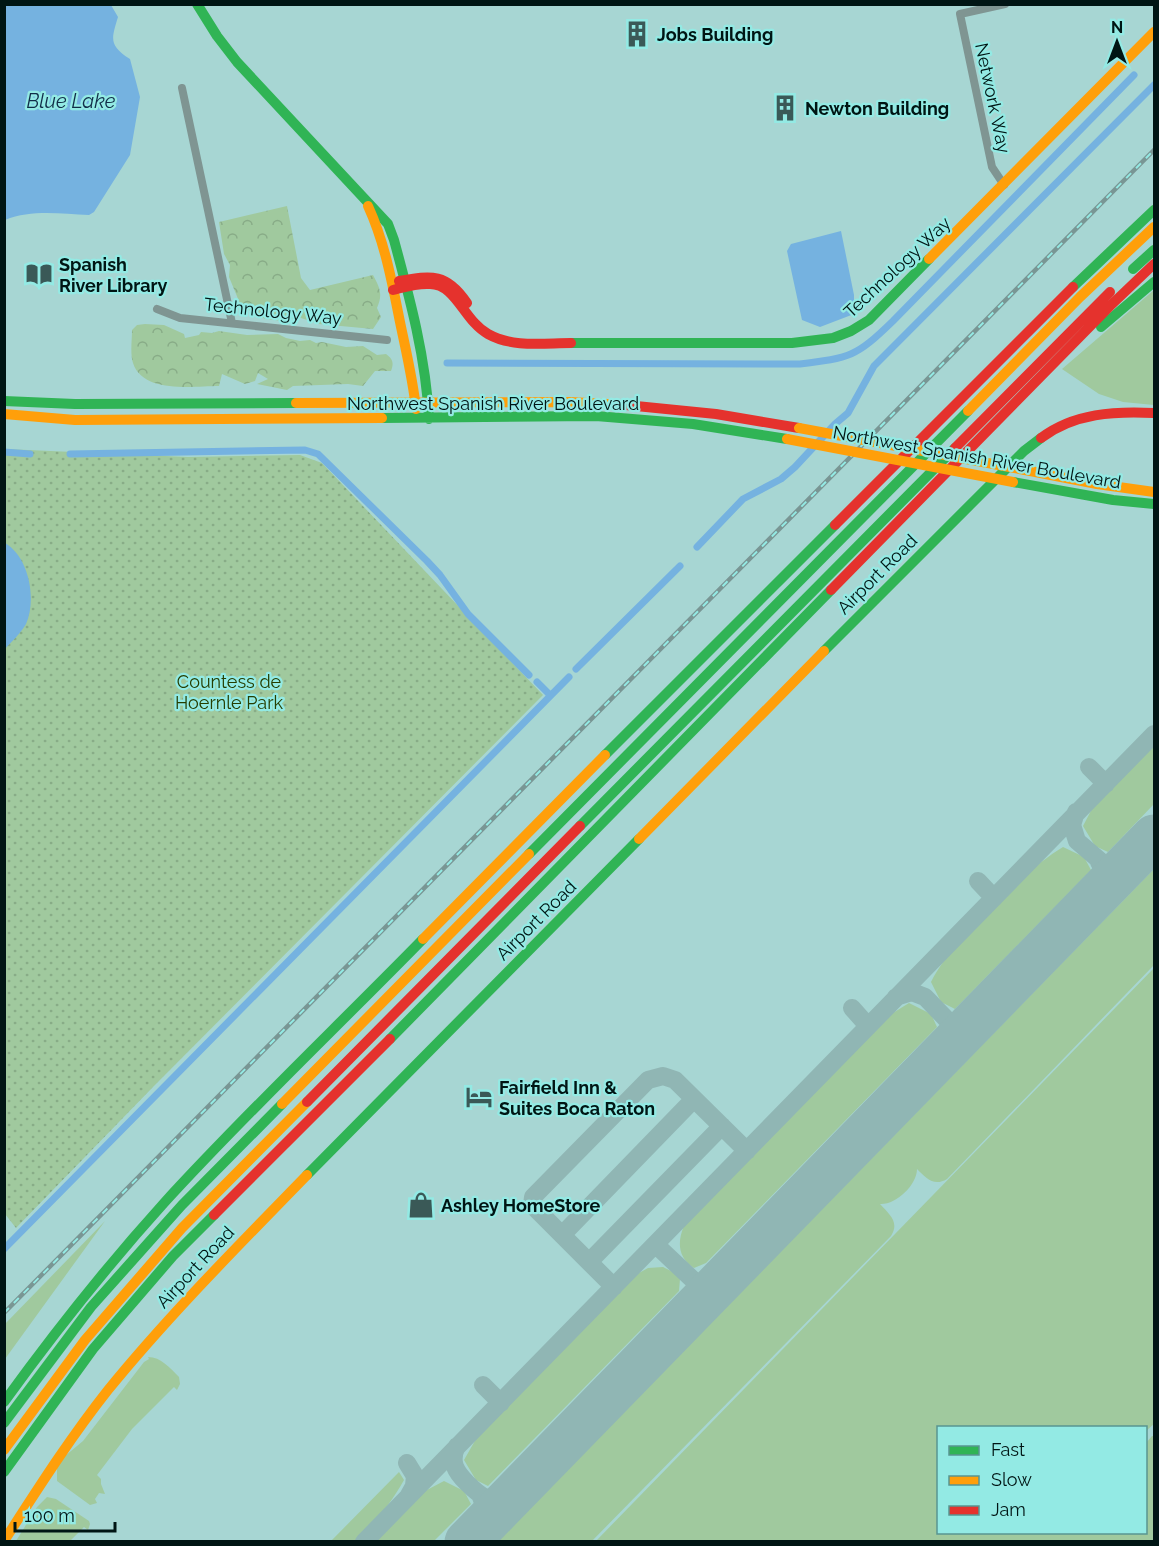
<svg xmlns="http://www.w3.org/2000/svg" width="1159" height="1546" font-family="Raleway,sans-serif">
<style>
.grass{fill:#a0c99e}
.forest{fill:url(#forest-crowns)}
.park{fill:url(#park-dots)}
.water{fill:#75b2e0}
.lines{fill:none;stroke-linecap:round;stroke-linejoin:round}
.canal{stroke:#75b2e0;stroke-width:7}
.taxiway{stroke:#90b6b4;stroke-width:18}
.runway{stroke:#90b6b4;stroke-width:45}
.street{stroke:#7f9592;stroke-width:8}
.fast{stroke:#30b455;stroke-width:10}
.slow{stroke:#ff9f0a;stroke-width:10}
.jam{stroke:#e5322d;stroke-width:10}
.rail-casing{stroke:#799694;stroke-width:4.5}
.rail{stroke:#93eae4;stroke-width:2;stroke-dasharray:7;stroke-linecap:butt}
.slow-bridge{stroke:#ff9f0a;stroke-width:10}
.labels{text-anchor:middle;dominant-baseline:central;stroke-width:4.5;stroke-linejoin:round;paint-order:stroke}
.poi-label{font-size:18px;font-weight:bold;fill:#001514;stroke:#93eae4;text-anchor:start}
.street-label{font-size:18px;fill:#001514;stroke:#93eae4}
.park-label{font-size:18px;fill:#263e00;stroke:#93eae4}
.water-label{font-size:20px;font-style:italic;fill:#112d48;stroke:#93eae4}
</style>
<defs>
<pattern id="forest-crowns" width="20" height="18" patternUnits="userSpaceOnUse" patternTransform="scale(1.5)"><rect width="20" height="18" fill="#a0c99e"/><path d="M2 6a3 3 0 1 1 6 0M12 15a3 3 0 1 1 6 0" fill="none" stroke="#88ac87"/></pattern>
<pattern id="park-dots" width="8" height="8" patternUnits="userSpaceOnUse" patternTransform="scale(1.5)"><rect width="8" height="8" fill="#a0c99e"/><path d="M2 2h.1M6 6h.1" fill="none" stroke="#88ac87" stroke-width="1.8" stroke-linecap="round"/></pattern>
</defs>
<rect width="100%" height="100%" fill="#a7d6d3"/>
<!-- grass -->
<path class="grass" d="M1154,290V405L1123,402L1099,394L1062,369Z
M1154,742V804L1108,852L1095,846L1083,826L1094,805Z
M1063,847L1084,857L1091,870L955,1009L941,1002L931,982C952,940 1023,871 1063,847Z
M1154,869V965L947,1179C934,1187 926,1178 917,1169C917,1185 896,1205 880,1204C889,1214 900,1222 891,1236L592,1541H498Z
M1154,968V1424L1146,1431V1428H938V1532H1146V1443L1152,1436H1154V1541H596Z
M909,1003L931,1014L937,1027L706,1263L694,1268C678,1258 677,1242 684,1226L760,1144L888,1016Z
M105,1221L5,1359V1324Z
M663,1267L675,1273L680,1279L679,1291L488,1486L476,1480L464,1460L476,1439L494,1418L639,1273L648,1268Z
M148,1357C161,1357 170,1368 179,1377L180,1384L177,1390L174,1387L132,1429L97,1475L101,1479V1484L105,1494L99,1493L95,1499L97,1503L90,1505L57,1481V1468L65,1456L83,1441L144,1362L149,1359Z
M399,1472L404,1480C390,1505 376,1521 355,1541H331Z
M444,1481L464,1491L471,1504L434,1541H373L423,1492Z
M47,1497L56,1499L89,1521L90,1524L88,1530L84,1527L70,1541H16L37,1507Z"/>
<!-- forest -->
<path class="forest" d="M287,206L301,278L310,290L373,275C380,288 383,294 377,308L381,317L373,329L319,324L298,317L283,321L265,319L241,306L229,277L230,265L224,254L219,222Z
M145,324L164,325L184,334L185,338L199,335L201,332L212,333L219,331L247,335L278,334L286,338L300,341L310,340L316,343L322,342L346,347L363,346L377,355L386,354C393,359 394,363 391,371H375L363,386L348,384L293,386L287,390L257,384L268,379L258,373L255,381L245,384L222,374L219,386C193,386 143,394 133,363C130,354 132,340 132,330L137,325Z"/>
<!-- park -->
<path class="park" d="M5,449L188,457L300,455L322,463L543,695L153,1087L16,1228L5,1214Z"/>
<!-- water -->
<path class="water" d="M5,4L111,5L118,17C111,40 109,45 130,59L140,97L130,155L94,212L89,215C61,214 32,209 5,220Z
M841,231L854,295V314L820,327L802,320L787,251L791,244Z
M5,543C29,557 37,599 26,624C21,633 12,641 5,649Z"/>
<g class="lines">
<!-- canal -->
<path class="canal" d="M447,363L800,364C850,358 856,357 893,321L1134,75
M4,452L30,454
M70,454L305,450L318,454L427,561L440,575L468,614L529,675
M697,547L743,499L781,479L795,467L835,424L848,413L874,366L1154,85
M576,669L680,566
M537,682L550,695
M4,1249L569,677"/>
<!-- taxiway -->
<path class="taxiway" d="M1089,767L1106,784
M1076,812L1072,825L1077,841L1105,865L1114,868L1128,864
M1099,862L1106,875L1103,889
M978,881L994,898
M896,997L912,992L925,997L952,1025L953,1037L949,1048
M852,1008L868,1026
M948,1020L961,1024L975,1021
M562,1235L694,1099
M656,1245L708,1294
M589,1262L722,1126
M614,1287L532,1205L533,1197L648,1080L663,1076L675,1080L747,1151
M483,1385L501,1403
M457,1446C449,1462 456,1472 467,1483C480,1496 490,1504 509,1499
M407,1463L415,1476L414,1486L409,1495
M481,1497L485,1508L482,1526
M364,1542L1154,734"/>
<!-- runway -->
<path class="runway" d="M467,1542L1154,837"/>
<!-- street -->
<path class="street" d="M182,88L232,323
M1004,185L992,167L960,14L1005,4
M157,309L180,318L387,340"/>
<!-- fast -->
<path class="fast" d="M197,4L217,36L237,62L388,224L394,240C410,299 426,358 429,419
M1133,269L1154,250
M1073,287L1154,210
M1101,327L1154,282
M571,343H792L833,338L851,331L869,320L929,259
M4,401L75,404L296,403
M382,418L596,416L693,424L787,439
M1013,482L1113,500L1154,504
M824,651L1024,451L1041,438
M605,755L835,525
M580,826L955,448
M529,854L968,411
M390,1039L831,590
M307,1175L639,839
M4,1402C54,1333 107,1266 164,1203C247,1112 337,1027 423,939
M4,1423L91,1307L182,1205L282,1104
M4,1472L93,1349L173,1256L214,1215"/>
<!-- slow -->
<path class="slow" d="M368,206C385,243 392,282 400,322C406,351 413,380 416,409
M929,259L1154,32
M296,403L570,402L626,405
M968,411L1080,297L1154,227
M4,414L75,420L382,418
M1025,470L1097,484L1154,492
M639,839L824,651
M423,939L605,755
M282,1104L529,854
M4,1450L85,1340L182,1228L307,1102
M4,1541C37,1490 70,1438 108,1390C170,1314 239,1245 307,1175"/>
<!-- jam -->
<path class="jam" d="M399,281C432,275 447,273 467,303
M393,290C405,287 417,283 430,284C456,284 464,321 488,334C513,348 544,343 571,343
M626,405L716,414L799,428
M1041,438C1074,413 1115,411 1154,413
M955,448L1110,292
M835,525L1073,287
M831,590L1110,306L1154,264
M307,1102L580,826
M214,1215L390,1039"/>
<!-- rail casing -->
<g class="rail-casing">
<path id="rail" d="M4,1313L1154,150"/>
</g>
<!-- rail -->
<use href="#rail" class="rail"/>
<!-- slow-bridge -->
<path class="slow-bridge" d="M799,428L1025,470
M787,439L1013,482"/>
</g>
<!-- icons -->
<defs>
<g id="building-bare" transform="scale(2.07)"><path d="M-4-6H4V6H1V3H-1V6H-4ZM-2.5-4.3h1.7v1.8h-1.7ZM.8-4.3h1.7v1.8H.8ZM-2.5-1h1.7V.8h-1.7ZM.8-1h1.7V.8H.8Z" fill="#3a5957" stroke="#93eae4" stroke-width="2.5" paint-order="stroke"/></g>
<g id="library-bare" transform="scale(2.07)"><path d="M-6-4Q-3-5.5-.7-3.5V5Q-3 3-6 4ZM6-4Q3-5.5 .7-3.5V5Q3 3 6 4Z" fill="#3a5957" stroke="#93eae4" stroke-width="2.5" paint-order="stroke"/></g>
<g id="hotel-bare" transform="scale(2.07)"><path d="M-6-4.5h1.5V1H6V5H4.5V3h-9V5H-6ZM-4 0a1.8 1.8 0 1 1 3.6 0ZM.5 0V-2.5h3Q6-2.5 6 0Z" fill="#3a5957" stroke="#93eae4" stroke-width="2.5" paint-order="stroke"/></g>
<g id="shop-bare" transform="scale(2.07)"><path d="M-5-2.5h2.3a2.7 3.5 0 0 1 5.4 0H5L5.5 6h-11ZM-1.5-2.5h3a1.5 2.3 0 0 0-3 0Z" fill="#3a5957" stroke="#93eae4" stroke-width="2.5" paint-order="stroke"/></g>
</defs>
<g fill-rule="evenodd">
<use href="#building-bare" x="637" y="34"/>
<use href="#building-bare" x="785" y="108"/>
<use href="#library-bare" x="39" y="274"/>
<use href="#hotel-bare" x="479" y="1097"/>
<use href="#shop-bare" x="421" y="1205"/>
</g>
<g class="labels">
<!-- poi labels -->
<g class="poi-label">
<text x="657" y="34">Jobs Building</text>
<text x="805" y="108">Newton Building</text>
<text x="59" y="264">Spanish<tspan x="59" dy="21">River Library</tspan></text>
<text x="499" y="1087">Fairfield Inn &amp;<tspan x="499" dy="21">Suites Boca Raton</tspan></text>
<text x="441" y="1205">Ashley HomeStore</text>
</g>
<!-- street labels -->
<g class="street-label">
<text transform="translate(993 98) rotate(78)">Network Way</text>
<text transform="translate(897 267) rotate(-43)">Technology Way</text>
<text transform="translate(273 311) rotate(6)">Technology Way</text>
<text x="493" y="403">Northwest Spanish River Boulevard</text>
<text transform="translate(977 457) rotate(10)">Northwest Spanish River Boulevard</text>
<text transform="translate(877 574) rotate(-45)">Airport Road</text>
<text transform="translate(536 920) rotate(-45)">Airport Road</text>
<text transform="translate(195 1267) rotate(-47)">Airport Road</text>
</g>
<!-- park labels -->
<g class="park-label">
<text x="229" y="681">Countess de<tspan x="229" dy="21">Hoernle Park</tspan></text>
</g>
<!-- water labels -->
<g class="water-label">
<text x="71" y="101">Blue Lake</text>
</g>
</g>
<!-- border -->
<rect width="1159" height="1546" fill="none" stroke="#001514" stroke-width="12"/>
<!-- legend -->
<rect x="937" y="1426" width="210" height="108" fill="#93eae4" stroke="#589591" stroke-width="1.5"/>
<rect x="949" y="1446" width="30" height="9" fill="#30b455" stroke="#589591" stroke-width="1.5"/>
<text x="991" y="1456" font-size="18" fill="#001514">Fast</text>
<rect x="949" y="1476" width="30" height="9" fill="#ff9f0a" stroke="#589591" stroke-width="1.5"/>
<text x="991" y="1486" font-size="18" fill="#001514">Slow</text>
<rect x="949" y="1506" width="30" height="9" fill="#e5322d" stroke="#589591" stroke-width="1.5"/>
<text x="991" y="1516" font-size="18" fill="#001514">Jam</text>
<!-- north arrow -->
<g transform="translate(1117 42)" stroke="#93eae4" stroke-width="4.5" paint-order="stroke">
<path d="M0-4.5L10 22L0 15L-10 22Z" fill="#001514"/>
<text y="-9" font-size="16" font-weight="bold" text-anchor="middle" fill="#001514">N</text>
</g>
<!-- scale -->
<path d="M15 1522v9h100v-9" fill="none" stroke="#001514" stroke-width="3"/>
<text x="24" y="1522" font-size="18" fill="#001514" stroke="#93eae4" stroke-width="4.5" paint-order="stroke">100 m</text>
</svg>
